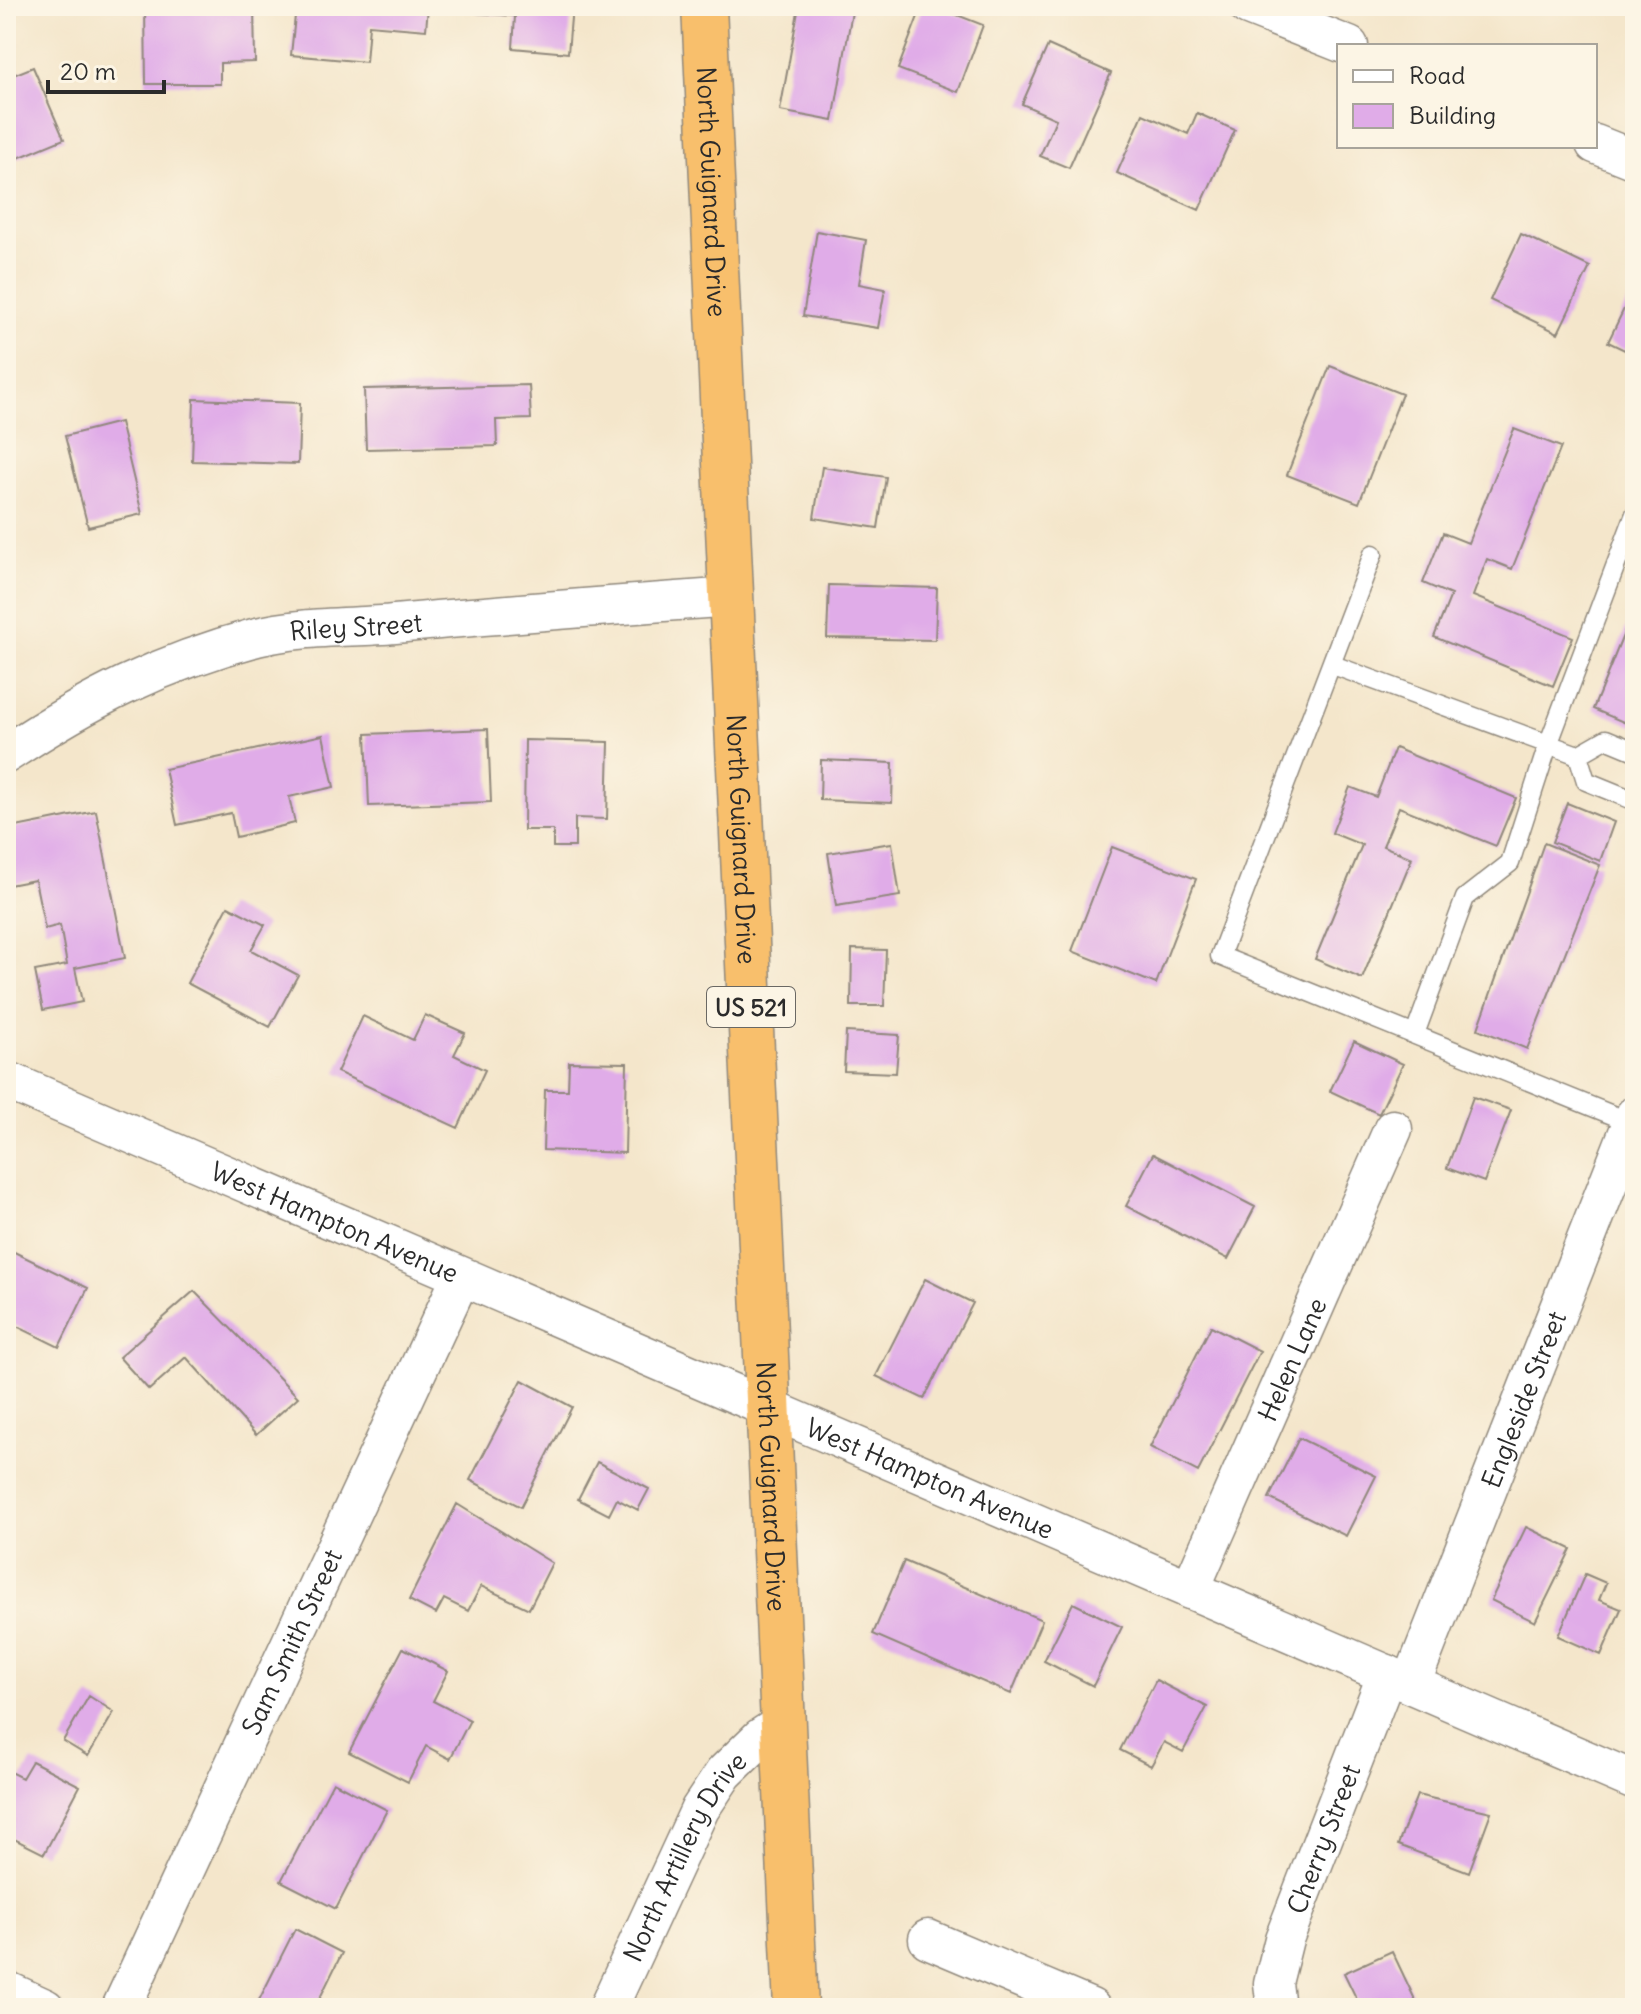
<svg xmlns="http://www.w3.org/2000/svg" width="1641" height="2014" font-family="Delius,sans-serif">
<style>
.building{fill:#e0ace8}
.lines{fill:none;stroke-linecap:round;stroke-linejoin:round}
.service-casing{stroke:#90887b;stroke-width:21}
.minor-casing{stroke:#90887b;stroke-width:41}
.trunk-casing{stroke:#90887b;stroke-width:47}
.service{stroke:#fff;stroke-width:18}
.minor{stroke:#fff;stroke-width:38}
.trunk{stroke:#f8bf6c;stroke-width:44}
.labels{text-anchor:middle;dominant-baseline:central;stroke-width:8;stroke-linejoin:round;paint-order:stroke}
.shield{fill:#fcf5e5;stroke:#6a6863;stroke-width:2}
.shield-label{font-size:24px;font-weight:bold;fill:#2b2b2b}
.street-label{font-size:26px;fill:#2b2b2b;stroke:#fcf5e5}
</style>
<rect width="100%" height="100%" fill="#fcf5e5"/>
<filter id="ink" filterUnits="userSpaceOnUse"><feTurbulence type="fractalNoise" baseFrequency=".0125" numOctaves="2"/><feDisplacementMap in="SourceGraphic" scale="16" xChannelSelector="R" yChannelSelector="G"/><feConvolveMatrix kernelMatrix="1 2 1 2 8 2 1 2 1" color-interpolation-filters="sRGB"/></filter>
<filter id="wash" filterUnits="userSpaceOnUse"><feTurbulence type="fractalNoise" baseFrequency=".006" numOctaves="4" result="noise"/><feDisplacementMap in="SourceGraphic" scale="32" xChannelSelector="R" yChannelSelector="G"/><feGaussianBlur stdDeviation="1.8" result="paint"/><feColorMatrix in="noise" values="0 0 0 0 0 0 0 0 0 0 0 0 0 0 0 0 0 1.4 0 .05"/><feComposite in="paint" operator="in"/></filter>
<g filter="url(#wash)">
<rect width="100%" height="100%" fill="#f4e6cb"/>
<g id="blocks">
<!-- building -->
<path class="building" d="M145,6H254L255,62L220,63V84H146Z
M296,6H428L426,30L369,25L366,62L291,55Z
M477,6H572L568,53L513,48L515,16L476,13Z
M799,6H853L833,121L780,111Z
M922,6H934L983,25L958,92L898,69Z
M1048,45L1111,73L1069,168L1040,156L1056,119L1022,104Z
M33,67L64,139L6,163V78Z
M1197,113L1235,130L1199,210L1117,173L1143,114L1188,134Z
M817,231L866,240L859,284L885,289L878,328L803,316Z
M1521,234L1590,267L1558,333L1490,300Z
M1635,286V355L1608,342Z
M1330,366L1402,394L1359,503L1287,475Z
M529,385L531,419L496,420L497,446L366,449L364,389Z
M194,399L300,403L298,464L192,461Z
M120,422L142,514L88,527L65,436Z
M1514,429L1561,447L1512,569L1487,559L1473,596L1573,637L1553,686L1434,637L1451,595L1423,583L1443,533L1468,543Z
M822,467L886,477L878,528L814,518Z
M829,585L937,588L935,640L827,638Z
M1635,606V727L1593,709Z
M488,729L491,802L369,806L366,734Z
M323,735L334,787L289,797L295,823L236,837L231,813L177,825L165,769Z
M525,740L609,742L607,819L575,818V847H553V830H524Z
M1395,748L1516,798L1496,846L1399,807L1383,846L1412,858L1362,979L1315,959L1362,845L1332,833L1350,787L1376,797Z
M821,760L893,763L892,803L820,800Z
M1567,803L1614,822L1600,861L1552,842Z
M96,811L125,958L75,968L82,1002L43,1010L35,971L67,965L60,925L45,929L35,880L9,885L6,829Z
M892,843L900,896L836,906L828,853Z
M1544,843L1600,865L1527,1049L1478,1029Z
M1112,847L1196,879L1156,984L1072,951Z
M228,906L265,925L251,950L298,975L270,1027L187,983Z
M852,949L886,950L884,1006H851Z
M425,1015L465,1033L454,1055L485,1070L458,1128L337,1072L363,1016L413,1040Z
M846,1032L899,1035L896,1073L844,1071Z
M1354,1041L1403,1064L1379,1114L1330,1091Z
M569,1062L627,1063L625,1153L543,1150L545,1090H568Z
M1473,1097L1511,1110L1484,1182L1447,1168Z
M1153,1154L1255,1207L1228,1259L1126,1206Z
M6,1248L88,1288L59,1347L6,1321Z
M925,1279L973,1303L924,1399L876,1376Z
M194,1291L298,1397L256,1435L186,1357L149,1390L119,1357Z
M1211,1326L1260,1351L1198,1472L1150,1447Z
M522,1380L572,1407L521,1507L470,1480Z
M1299,1438L1376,1476L1346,1536L1269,1498Z
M597,1462L649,1489L638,1510L617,1499L609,1515L578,1499Z
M457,1504L552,1563L529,1609L481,1586L468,1611L444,1599L436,1614L409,1600Z
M1526,1527L1571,1549L1535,1622L1491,1600Z
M904,1561L1042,1620L1011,1694L873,1634Z
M1585,1574L1606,1583L1599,1600L1621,1609L1601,1655L1558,1636Z
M1073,1603L1122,1627L1093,1686L1044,1661Z
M403,1648L448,1671L433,1701L470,1720L450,1759L426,1746L408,1782L349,1752Z
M1156,1680L1207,1707L1183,1752L1164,1742L1151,1766L1120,1750Z
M89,1696L114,1712L88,1756L63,1741Z
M32,1761L80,1786L44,1854L6,1835V1770L22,1778Z
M333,1782L387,1810L336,1909L281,1881Z
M1417,1795L1491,1812L1469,1872L1398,1845Z
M295,1929L342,1953L315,2008H255Z
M1392,1951L1419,2008H1361L1344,1973Z"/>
</g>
</g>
<g filter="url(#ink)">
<use href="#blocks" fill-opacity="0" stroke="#90887b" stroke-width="2"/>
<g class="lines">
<!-- service casing -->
<g class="service-casing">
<path id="service" d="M1373,554L1220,956L1632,1123
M1333,665L1578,755L1606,739L1635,751
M1578,755L1586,781L1635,801
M1415,1034L1465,898L1510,863L1548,745L1635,514"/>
</g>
<!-- minor casing -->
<g class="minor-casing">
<g id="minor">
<path d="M1248,6L1349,46"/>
<path d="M1595,144L1635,160"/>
<path id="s1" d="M6,754C89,699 160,663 257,637C300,626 351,628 395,624C508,613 620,605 733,597"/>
<path id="s2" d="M6,1080L1635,1781"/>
<path id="s3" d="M1190,1590L1393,1129"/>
<path id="s4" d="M1411,1684L1635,1115"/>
<path d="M928,1939L1091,2008"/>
<path d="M6,1990L45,2008"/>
<path id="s5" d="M121,2008L461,1277"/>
<path id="s6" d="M608,2008L700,1809L724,1773L760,1738L783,1723"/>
<path id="s7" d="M1276,2008L1273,1983L1284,1939L1387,1674"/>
</g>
</g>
<!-- trunk casing -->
<g class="trunk-casing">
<g id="trunk">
<path id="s8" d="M704,6L796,2008"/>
</g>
</g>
<!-- service -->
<use href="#service" class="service"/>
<!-- minor -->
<use href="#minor" class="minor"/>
<!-- trunk -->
<use href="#trunk" class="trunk"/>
</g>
</g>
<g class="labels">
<!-- shield labels -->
<rect class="shield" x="707" y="987" width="88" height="40" rx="6"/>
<g class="shield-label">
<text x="751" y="1007">US 521</text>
</g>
<!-- street labels -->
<g class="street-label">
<text stroke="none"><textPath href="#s8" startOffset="186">North Guignard Drive</textPath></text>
<text stroke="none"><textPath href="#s1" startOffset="378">Riley Street</textPath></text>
<text stroke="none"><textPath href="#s8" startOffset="834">North Guignard Drive</textPath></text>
<text stroke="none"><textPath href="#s2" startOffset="358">West Hampton Avenue</textPath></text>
<text stroke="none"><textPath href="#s3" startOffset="252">Helen Lane</textPath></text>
<text stroke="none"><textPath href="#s4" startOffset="306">Engleside Street</textPath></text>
<text stroke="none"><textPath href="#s2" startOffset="1006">West Hampton Avenue</textPath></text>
<text stroke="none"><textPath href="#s8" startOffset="1482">North Guignard Drive</textPath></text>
<text stroke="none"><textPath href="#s5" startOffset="404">Sam Smith Street</textPath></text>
<text stroke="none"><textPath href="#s7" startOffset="178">Cherry Street</textPath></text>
<text stroke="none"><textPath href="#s6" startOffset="170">North Artillery Drive</textPath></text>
</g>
</g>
<!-- margin -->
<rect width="1641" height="2014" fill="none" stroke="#fcf5e5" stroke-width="32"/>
<!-- legend -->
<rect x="1337" y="44" width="260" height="104" fill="#fcf5e5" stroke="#a8a49b" stroke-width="2"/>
<rect x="1353" y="70" width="40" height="12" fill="#ffffff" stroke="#a8a49b" stroke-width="2"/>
<text x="1409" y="84" font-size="24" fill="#2b2b2b">Road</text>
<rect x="1353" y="104" width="40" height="24" fill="#e0ace8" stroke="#a8a49b" stroke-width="2"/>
<text x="1409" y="124" font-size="24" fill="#2b2b2b">Building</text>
<!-- scale -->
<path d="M48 80v12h116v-12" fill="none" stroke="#2b2b2b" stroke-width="4"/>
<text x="60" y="80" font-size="24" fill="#2b2b2b" stroke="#fcf5e5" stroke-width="6" paint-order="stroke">20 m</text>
</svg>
